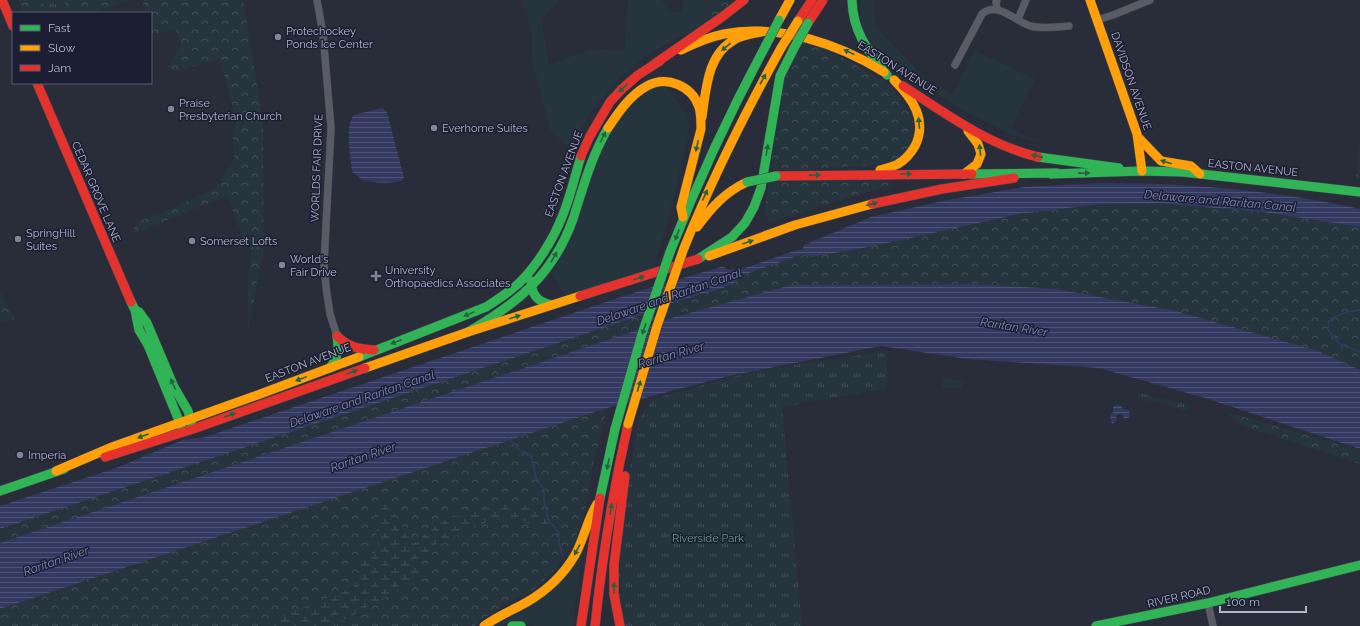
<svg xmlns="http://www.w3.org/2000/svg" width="1360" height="626" font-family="Raleway,sans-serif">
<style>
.grass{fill:#26343e}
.forest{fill:url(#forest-crowns)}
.wetland{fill:url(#wetland-marsh)}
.park{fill:url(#park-tufts)}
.water{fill:url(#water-rules)}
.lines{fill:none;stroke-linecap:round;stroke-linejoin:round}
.stream{stroke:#333960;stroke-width:1.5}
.street-casing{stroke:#454852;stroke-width:8}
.fast-casing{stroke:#454852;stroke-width:10}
.slow-casing{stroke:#454852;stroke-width:10}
.jam-casing{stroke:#454852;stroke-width:10}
.street{stroke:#595b66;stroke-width:7}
.fast{stroke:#30b455;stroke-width:9}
.slow{stroke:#ff9f0a;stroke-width:9}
.jam{stroke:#e5322d;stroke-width:9}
.fast-bridge-casing{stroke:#464854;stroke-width:10;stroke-linecap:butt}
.slow-bridge-casing{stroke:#464854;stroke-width:10;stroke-linecap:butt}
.fast-bridge{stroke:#30b455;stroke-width:9}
.slow-bridge{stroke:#ff9f0a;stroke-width:9}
.oneway{fill:#256242}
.poi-dot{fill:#838597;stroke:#1c1f33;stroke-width:1.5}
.labels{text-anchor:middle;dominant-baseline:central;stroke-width:3;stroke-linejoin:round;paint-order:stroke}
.poi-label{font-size:11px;fill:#b3b5ca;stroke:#1c1f33;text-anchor:start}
.street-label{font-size:11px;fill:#b3b5ca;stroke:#1c1f33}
.park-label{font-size:11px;fill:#699c83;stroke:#1c1f33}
.water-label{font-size:12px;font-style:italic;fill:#8088b7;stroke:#1c1f33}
</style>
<defs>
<pattern id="forest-crowns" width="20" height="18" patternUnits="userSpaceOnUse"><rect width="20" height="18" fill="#26343e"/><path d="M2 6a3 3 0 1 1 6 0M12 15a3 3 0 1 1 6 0" fill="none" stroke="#434f59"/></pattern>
<pattern id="wetland-marsh" width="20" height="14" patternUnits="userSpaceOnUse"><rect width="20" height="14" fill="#26343e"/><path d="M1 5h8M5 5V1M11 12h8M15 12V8" fill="none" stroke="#434f59"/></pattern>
<pattern id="park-tufts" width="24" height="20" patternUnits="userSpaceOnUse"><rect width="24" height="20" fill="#26343e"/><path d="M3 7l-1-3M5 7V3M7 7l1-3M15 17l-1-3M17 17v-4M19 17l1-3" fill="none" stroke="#434f59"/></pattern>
<pattern id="water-rules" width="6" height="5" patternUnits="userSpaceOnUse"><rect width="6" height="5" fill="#333960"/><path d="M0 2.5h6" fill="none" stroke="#4e5375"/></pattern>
</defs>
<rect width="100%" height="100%" fill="#292c39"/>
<!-- grass -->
<path class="grass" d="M521,0H560L541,19L549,65L590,49L624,51L628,0H662L671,13L682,11L684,0H716L708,22L693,32L682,36L647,55L620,77L593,109L579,132L570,156L567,146L550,130L532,60V34Z
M860,0H874L876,27L924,77L953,94L974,50L1035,79L1011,129L1049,145L1012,135L968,113L876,55L862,32Z
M651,84L664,85L682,108L690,126L667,225L654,267L565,297L552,273L565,247L597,155L622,115Z
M943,378L964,380L963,389L942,388Z
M581,556L573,626H535L526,624H509L500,626H490Z"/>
<!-- forest -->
<path class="forest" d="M18,0H131L91,13H24Z
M142,0H243L263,121L264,247L248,332V277L251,252L250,247L244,241L227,196L132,234L136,222L158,215L217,187L234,158L233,139L236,121L235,113L219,59L175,72L168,68L181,45L176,29L151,35V13H145Z
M716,0H735L708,22Z
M803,42L829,50L890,84L908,111L915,128L909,147L892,164L770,171L785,75Z
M1360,141V179H1356Z
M878,178L893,184L770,222L764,213L769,181Z
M1156,203L1263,212L1360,227V370L1320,352L1176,311L1056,289L975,284L791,285L668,319L628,333L0,543V529L19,522L633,318L738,277L803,254L808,256L1019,214L1102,204Z
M0,293H1L14,319L0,324Z
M607,408L591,474L584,517L574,544L555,569L535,589L496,610L478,622L474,626H334L415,579L418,561L437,543L504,515L550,530L506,502L441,521L413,544L387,502L375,513L378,552L360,560L354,587L258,626H0V609Z
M1223,411L1360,450V464L1241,425Z"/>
<!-- wetland -->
<path class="wetland" d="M387,501L413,544L441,521L506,502L553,512L550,531L504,515L437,543L418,561L416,579L334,626H258L354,587L360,560L378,551L375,513Z"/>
<!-- park -->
<path class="park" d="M42,0H64L66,9L50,13L45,10Z
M887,351V388L782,407L802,626H625L618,593L620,550L625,504L632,459L639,420L652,399L754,371Z
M1139,393L1190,405L1188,411L1138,398Z"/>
<!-- water -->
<path class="water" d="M382,108L387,112L404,178C399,185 371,183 363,180C359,178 356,174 352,172C351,158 344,127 354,115Z
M1100,183C1187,183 1274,190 1360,209V227L1263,212L1156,203L1102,204L1019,214L874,246L812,257L803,254L738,277V280L723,288L675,302L633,318L0,529V506L119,467L185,439L202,438L642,290L721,267H724L728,270L734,269L736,271L797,250H802L804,245L871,217L943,201L1024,187Z
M975,284L1056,289L1176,311L1318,351L1360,370V449L1205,398L1099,368L967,359L881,346L729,376L607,408L0,609V543L628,333L668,319L791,285Z
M1116,405L1121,406L1123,409L1129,410L1130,417L1125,419L1121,414H1118L1116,416L1117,420L1112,424L1110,416L1113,412V407Z"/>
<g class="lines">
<!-- stream -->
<path class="stream" d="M1360,310L1346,312L1332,318L1329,321L1328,325V330L1340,344L1360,352
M508,438L519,450L531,455L536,477L544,490V500L548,519L559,533V541L562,554"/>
<!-- street casing -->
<g class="street-casing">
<path id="street" d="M317,0L323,34L331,128L324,265L326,287L330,314L337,336
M997,9L996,2L997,0
M1018,19L1026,0
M1097,20L1113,15L1150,0
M955,65L982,14C996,0 1017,22 1030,26C1042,29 1057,27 1069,26
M1208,603L1213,626"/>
</g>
<!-- fast casing -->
<g class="fast-casing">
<path id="fast" d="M852,0C853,33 868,50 887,75
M1038,157L1119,168
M972,174L1057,173
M1051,174L1142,171L1183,172L1360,192
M670,252C698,181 730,112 766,45
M698,259L732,237L745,223L754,207L761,188L780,76L794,48
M531,281C532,296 538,302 552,305
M131,302L135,310L139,330L148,345L182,428
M135,310L139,312L147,323L174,387L188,411L192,425
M468,332C518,303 553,275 573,219C583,188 591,157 608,128
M359,357L486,307C497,300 508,293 518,284C536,267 553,240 562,217C570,198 575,176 581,156
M330,368C338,357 339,349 337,336
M0,491L64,469
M600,498L615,429
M512,626H521
M1096,626L1208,603L1360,565"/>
</g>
<!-- slow casing -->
<g class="slow-casing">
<path id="slow" d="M1090,0L1137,134L1142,171
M779,20L790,0
M681,50C695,43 709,37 724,34C778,23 839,44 884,72
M702,117C706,90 707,55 734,40C742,35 752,34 761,32
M608,128C618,113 630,95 647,86C667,75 692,86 699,107C701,114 701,122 701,129L681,207L683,217
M1138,137L1161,161L1191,166L1200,174
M880,170C886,168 892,167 898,164C905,160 911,153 915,146C928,120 912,98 894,80
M964,174L977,164L981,154L978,144L968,131
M697,227C711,208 725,192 747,182
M684,248C712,179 745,113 781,48
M709,256L795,225L872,204
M365,368L468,332L580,296
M56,471L112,447L263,393L359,357
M484,626C498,616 513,610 527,602C546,591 564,574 575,555C584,539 587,520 597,504"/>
</g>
<!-- jam casing -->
<g class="jam-casing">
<path id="jam" d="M2,0L13,26
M798,21L812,0
M808,23L823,0
M653,65L722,17L744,0
M37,83L131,302
M903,86C946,114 988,145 1038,157
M581,156L590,136L610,102L622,89L638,75L660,61
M776,176L972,174
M872,204L942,189L1014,178
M580,296L698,259
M337,336C348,347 359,349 374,350
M105,457L193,429L365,368
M581,626L600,498
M595,626C602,558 613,491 628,424
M620,626L614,594V565L625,476"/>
</g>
<!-- street -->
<use href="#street" class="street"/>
<!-- fast -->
<use href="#fast" class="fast"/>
<!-- slow -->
<use href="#slow" class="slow"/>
<!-- jam -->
<use href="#jam" class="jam"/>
<!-- fast-bridge casing -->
<g class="fast-bridge-casing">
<path id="fast-bridge" d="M766,45L779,20
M794,48L808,23
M747,182L776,176
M615,429L642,334L670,252"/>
</g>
<!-- slow-bridge casing -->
<g class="slow-bridge-casing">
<path id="slow-bridge" d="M781,48L798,21
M628,424L657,326L684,248"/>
</g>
<!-- fast-bridge -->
<use href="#fast-bridge" class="fast-bridge"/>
<!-- slow-bridge -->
<use href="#slow-bridge" class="slow-bridge"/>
</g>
<!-- one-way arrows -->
<defs><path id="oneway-solid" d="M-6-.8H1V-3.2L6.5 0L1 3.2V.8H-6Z"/></defs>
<g class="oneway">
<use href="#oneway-solid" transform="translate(726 47) rotate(140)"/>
<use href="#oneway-solid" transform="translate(849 52) rotate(-154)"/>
<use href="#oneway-solid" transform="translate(763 79) rotate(-61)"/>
<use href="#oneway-solid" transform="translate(623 88) rotate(136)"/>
<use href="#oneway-solid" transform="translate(919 123) rotate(-95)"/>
<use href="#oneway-solid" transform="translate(603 137) rotate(-62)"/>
<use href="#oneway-solid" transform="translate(697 146) rotate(103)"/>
<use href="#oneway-solid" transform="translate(767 150) rotate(-81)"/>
<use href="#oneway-solid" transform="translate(980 150) rotate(-96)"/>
<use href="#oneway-solid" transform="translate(1037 156) rotate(-167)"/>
<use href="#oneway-solid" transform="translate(1166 162) rotate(-162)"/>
<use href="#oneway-solid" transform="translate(1084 173) rotate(-1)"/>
<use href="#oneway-solid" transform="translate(906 174)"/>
<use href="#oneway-solid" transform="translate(815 175) rotate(-1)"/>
<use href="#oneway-solid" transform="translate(705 195) rotate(-66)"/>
<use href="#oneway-solid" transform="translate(872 204) rotate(-15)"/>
<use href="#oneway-solid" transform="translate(677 235) rotate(111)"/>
<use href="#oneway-solid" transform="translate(748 242) rotate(-19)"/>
<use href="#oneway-solid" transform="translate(554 257) rotate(-60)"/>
<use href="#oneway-solid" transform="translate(639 278) rotate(-17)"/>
<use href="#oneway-solid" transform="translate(469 314) rotate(157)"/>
<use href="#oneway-solid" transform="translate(515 317) rotate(-18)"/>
<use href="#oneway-solid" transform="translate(644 329) rotate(108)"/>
<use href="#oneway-solid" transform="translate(396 342) rotate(159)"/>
<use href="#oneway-solid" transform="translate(352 372) rotate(-19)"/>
<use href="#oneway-solid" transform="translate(301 379) rotate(159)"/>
<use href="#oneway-solid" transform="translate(173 384) rotate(-115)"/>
<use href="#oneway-solid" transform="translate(639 386) rotate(-74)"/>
<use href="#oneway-solid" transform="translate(230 415) rotate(-20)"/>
<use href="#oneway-solid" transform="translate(143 436) rotate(160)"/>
<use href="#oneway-solid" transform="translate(608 464) rotate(102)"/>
<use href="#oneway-solid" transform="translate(611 509) rotate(-80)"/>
<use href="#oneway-solid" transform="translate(577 550) rotate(118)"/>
<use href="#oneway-solid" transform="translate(614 588) rotate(-90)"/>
</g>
<!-- markers -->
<g class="poi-dot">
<circle cx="278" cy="37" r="4"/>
<circle cx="171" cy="109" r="4"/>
<circle cx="434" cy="128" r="4"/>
<circle cx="18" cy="239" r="4"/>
<circle cx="192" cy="241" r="4"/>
<circle cx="282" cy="265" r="4"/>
<path d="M374 270h4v4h4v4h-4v4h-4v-4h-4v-4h4z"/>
<circle cx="20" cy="455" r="4"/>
</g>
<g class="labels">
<!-- poi labels -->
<g class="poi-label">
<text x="286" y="31">Protechockey<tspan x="286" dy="13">Ponds Ice Center</tspan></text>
<text x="179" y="103">Praise<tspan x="179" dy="13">Presbyterian Church</tspan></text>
<text x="442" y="128">Everhome Suites</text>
<text x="26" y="233">SpringHill<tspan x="26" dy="13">Suites</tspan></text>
<text x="200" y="241">Somerset Lofts</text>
<text x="290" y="259">World's<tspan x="290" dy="13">Fair Drive</tspan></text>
<text x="385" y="270">University<tspan x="385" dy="13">Orthopaedics Associates</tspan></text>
<text x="28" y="455">Imperia</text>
</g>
<!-- street labels -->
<g class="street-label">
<text transform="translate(897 68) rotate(32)">EASTON AVENUE</text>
<text transform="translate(1131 81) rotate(71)">DAVIDSON AVENUE</text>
<text transform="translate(317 168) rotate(-88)">WORLDS FAIR DRIVE</text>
<text transform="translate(1253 168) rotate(6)">EASTON AVENUE</text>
<text transform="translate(564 174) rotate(-70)">EASTON AVENUE</text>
<text transform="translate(96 192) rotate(67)">CEDAR GROVE LANE</text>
<text transform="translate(308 363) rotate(-21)">EASTON AVENUE</text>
<text transform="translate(1179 597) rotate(-13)">RIVER ROAD</text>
</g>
<!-- park labels -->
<g class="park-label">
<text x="708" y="538">Riverside Park</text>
</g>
<!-- water labels -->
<g class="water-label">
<text transform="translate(1220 201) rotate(5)">Delaware and Raritan Canal</text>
<text transform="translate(669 297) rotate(-19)">Delaware and Raritan Canal</text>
<text transform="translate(1014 327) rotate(9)">Raritan River</text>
<text transform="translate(671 355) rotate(-16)">Raritan River</text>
<text transform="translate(362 399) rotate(-19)">Delaware and Raritan Canal</text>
<text transform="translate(363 457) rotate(-19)">Raritan River</text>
<text transform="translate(56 561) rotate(-19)">Raritan River</text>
</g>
</g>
<!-- legend -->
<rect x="12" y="12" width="140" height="72" fill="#1c1f33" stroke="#585b6f"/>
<rect x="20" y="25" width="20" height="6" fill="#30b455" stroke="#585b6f"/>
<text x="48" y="32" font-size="12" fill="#b3b5ca">Fast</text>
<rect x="20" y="45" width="20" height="6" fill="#ff9f0a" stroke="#585b6f"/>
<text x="48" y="52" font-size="12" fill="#b3b5ca">Slow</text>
<rect x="20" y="65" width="20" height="6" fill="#e5322d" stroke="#585b6f"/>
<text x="48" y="72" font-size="12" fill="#b3b5ca">Jam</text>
<!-- scale -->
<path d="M1220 606v6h86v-6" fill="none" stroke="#b3b5ca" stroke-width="2"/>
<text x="1226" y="606" font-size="12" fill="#b3b5ca" stroke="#1c1f33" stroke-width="3" paint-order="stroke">100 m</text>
</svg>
